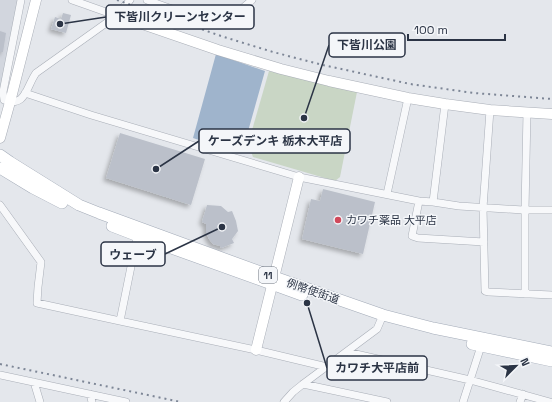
<svg xmlns="http://www.w3.org/2000/svg" width="552" height="402" font-family="'Space Grotesk','Noto Sans JP',sans-serif">
<style>
.built{fill:#d2d6de}
.green{fill:#c9d6c5}
.water{fill:#9fb4cc}
.building{fill:#bbc0ca;filter:url(#shadow)}
.lines{fill:none;stroke-linecap:round;stroke-linejoin:round}
.street-casing{stroke:#a9aeb7;stroke-width:8}
.secondary-casing{stroke:#a9aeb7;stroke-width:11}
.primary-casing{stroke:#a3abb8;stroke-width:12}
.street{stroke:#f7f8fa;stroke-width:7}
.secondary{stroke:#fff;stroke-width:10}
.primary{stroke:#fff;stroke-width:11}
.rail{stroke:#7d8696;stroke-width:2;stroke-dasharray:2 4;stroke-linecap:butt}
.poi-dot{fill:#d1495b;stroke:#f4f6f9;stroke-width:1.5}
.labels{text-anchor:middle;dominant-baseline:central;stroke-width:3;stroke-linejoin:round;paint-order:stroke}
.shield{fill:#f4f6f9;stroke:#676e7b;stroke-width:1}
.shield-label{font-size:10px;font-weight:bold;fill:#2b3445}
.poi-label{font-size:11px;fill:#2b3445;stroke:#f4f6f9;text-anchor:start}
.street-label{font-size:11px;fill:#2b3445;stroke:#f4f6f9}
.leader{fill:none;stroke:#2b3445;stroke-width:1.5}
.callout-dot{fill:#2b3445;stroke:#f4f6f9;stroke-width:1.5}
.callout{fill:#f4f6f9;stroke:#2b3445;stroke-width:1.5}
.callout-label{font-size:12px;text-anchor:middle;font-weight:bold;fill:#2b3445}
</style>
<defs>
<filter id="shadow"><feDropShadow dx="-3" dy="3" stdDeviation="2" flood-color="#0004"/></filter>
</defs>
<rect width="100%" height="100%" fill="#e4e7ec"/>
<!-- built -->
<path class="built" d="M0,0H19L0,92Z"/>
<!-- green -->
<path class="green" d="M269,71L357,92L340,177L335,181L253,157L248,144Z"/>
<!-- water -->
<path class="water" d="M216,54L265,71L245,142H240V152L199,140L193,138Z"/>
<!-- building -->
<path class="building" d="M63,13L71,15L66,33L51,29L55,17L61,19Z
M0,31L6,33L3,52H0Z
M120,133L205,159L191,205L106,178Z
M323,189L375,202L363,254L302,239L311,199L320,201Z
M207,205L221,206L228,212L232,211L236,221L238,231L232,239L234,243L221,248L220,246L213,244L209,239L206,232V224L202,222Z"/>
<g class="lines">
<!-- street casing -->
<g class="street-casing">
<path id="street" d="M21,0L3,92L4,100C26,108 26,87 36,73L109,21C116,13 124,8 130,0
M72,0L106,12L115,14
M147,0C171,9 197,18 221,23L230,19L252,0
M25,93L91,115L299,177L419,201L433,202L459,206L523,210H552
M490,110L483,208L485,291L489,292L552,295
M387,194L408,98
M419,201L412,236L418,238L484,242
M433,202L445,104
M0,205L41,262L38,287L37,303L120,321
M138,232L120,321L256,350L327,367
M525,294V210L527,112
M347,352L470,380L550,402
M0,375L126,402
M34,382L40,402
M303,384L387,402
M90,394L92,402
M284,402L293,392L303,384L377,329L383,315
M463,402L482,343
M520,402L523,394"/>
</g>
<!-- secondary casing -->
<g class="secondary-casing">
<path id="secondary" d="M115,14L122,17L218,50L281,69L329,81L408,98L445,104L490,110L552,114
M0,138L10,102L36,0
M256,350L299,177"/>
</g>
<!-- primary casing -->
<g class="primary-casing">
<path id="primary" d="M0,155L10,162L79,205L99,213L274,277L383,315L433,328L552,352
M0,168L33,188L62,203
M112,226L138,236L302,295
M472,344L552,361"/>
</g>
<!-- street -->
<use href="#street" class="street"/>
<!-- secondary -->
<use href="#secondary" class="secondary"/>
<!-- primary -->
<use href="#primary" class="primary"/>
<!-- rail -->
<path class="rail" d="M117,0L224,37L273,52L323,65L410,84L474,93L552,99
M0,364L181,402"/>
</g>
<!-- markers -->
<circle class="poi-dot" cx="338" cy="220" r="4"/>
<g class="labels">
<!-- shield labels -->
<rect class="shield" x="259" y="267" width="18" height="16" rx="3"/>
<g class="shield-label">
<text x="268" y="275">11</text>
</g>
<!-- poi labels -->
<g class="poi-label">
<text x="346" y="220">カワチ薬品 大平店</text>
</g>
<!-- street labels -->
<g class="street-label">
<text transform="translate(313 291) rotate(19)">例幣使街道</text>
</g>
</g>
<!-- callouts -->
<path class="leader" d="M60 24L106 17M304 118L329 45M156 169L199 141M222 227L165 254M307 303L327 368"/>
<g class="callout-dot">
<circle cx="60" cy="24" r="4"/>
<circle cx="304" cy="118" r="4"/>
<circle cx="156" cy="169" r="4"/>
<circle cx="222" cy="227" r="4"/>
<circle cx="307" cy="303" r="4"/>
</g>
<g class="callout">
<rect x="106" y="5" width="148" height="24" rx="4"/>
<rect x="329" y="33" width="76" height="24" rx="4"/>
<rect x="199" y="129" width="151" height="24" rx="4"/>
<rect x="101" y="242" width="64" height="24" rx="4"/>
<rect x="327" y="356" width="100" height="24" rx="4"/>
</g>
<g class="callout-label">
<text x="180" y="21">下皆川クリーンセンター</text>
<text x="367" y="49">下皆川公園</text>
<text x="275" y="145">ケーズデンキ 栃木大平店</text>
<text x="133" y="259">ウェーブ</text>
<text x="377" y="372">カワチ大平店前</text>
</g>
<!-- north arrow -->
<g transform="translate(516 366) rotate(66)" stroke="#f4f6f9" stroke-width="3" paint-order="stroke">
<path d="M0-3L7 15L0 10L-7 15Z" fill="#2b3445"/>
<text y="-6" font-size="11" font-weight="bold" text-anchor="middle" fill="#2b3445">N</text>
</g>
<!-- scale -->
<path d="M408 34v6h97v-6" fill="none" stroke="#2b3445" stroke-width="2"/>
<text x="414" y="34" font-size="12" fill="#2b3445" stroke="#f4f6f9" stroke-width="3" paint-order="stroke">100 m</text>
</svg>
